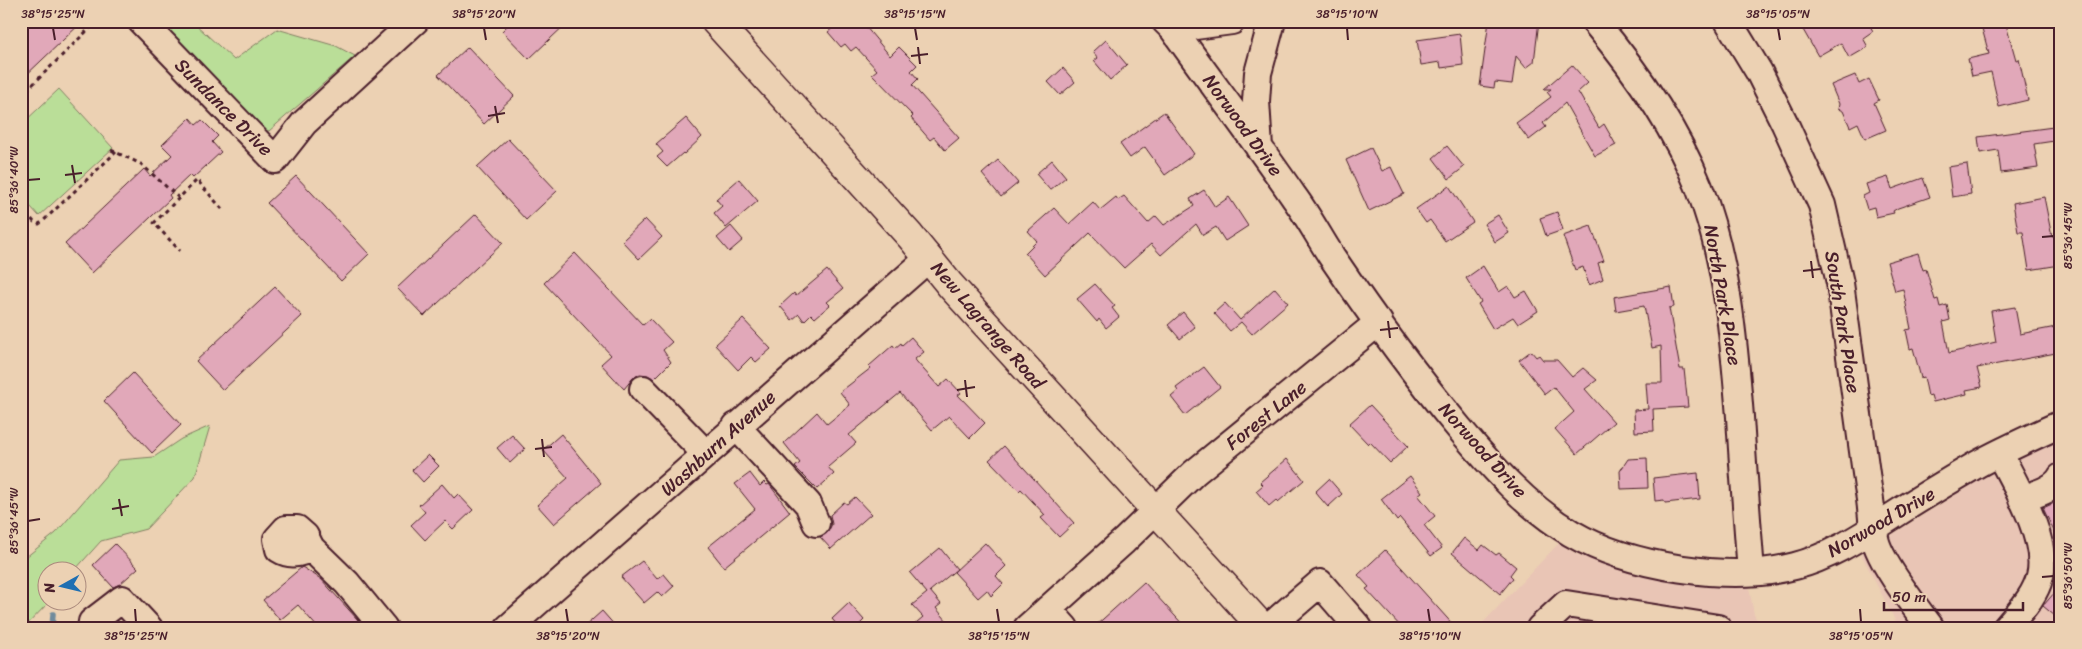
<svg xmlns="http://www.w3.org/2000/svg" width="2082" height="649" font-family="Sriracha,sans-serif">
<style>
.built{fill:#e9c5b5}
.green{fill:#bade98;stroke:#827e62}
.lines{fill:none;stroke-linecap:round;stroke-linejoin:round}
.stream{stroke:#6f8b9c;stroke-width:5.5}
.building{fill:#e1a8b9;stroke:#4a1f2b}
.minor-casing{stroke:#4a1f2b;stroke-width:30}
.major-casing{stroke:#4a1f2b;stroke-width:31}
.path{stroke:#4a1f2b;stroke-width:3;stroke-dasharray:4 4;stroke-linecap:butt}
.minor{stroke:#ecd1b3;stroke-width:26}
.major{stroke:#ecd1b3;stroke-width:28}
.ticks{fill:none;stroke:#4a1f2b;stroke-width:2}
.labels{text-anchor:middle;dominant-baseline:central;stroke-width:4;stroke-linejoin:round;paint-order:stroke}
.street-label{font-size:19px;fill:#4a1f2b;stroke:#ecd1b3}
.neatline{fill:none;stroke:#4a1f2b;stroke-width:2}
.ticks-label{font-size:12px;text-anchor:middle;fill:#4a1f2b}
</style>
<rect width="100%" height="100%" fill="#ecd1b3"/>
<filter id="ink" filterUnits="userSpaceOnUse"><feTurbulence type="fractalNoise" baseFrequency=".02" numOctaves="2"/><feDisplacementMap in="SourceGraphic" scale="10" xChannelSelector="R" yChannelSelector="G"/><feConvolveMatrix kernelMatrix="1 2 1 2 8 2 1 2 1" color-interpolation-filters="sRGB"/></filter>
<g filter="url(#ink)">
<!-- built -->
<path class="built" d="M2061,436V628H1899L1861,554L2029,449Z
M1559,543L1578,555L1652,576L1749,587L1754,615L1763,628H1478Z"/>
<!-- green -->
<path class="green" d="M153,21H192L234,60L277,29L336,46L355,56L269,131L254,128Z
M59,89L113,148L39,216L21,196V125Z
M210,426L195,477L146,529L101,541L74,571L48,572L49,602L24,628H21V561L56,533L119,460L154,457L181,439Z"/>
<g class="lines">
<!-- stream -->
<path class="stream" d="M52,628L53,614"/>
</g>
<!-- building -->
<path class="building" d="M26,21H83L21,80V26Z
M512,21H569L529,59L502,31Z
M841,21H861L890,56L899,47L917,65L911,71L918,79L912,85L959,138L945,150L934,137L930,140L911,118L913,116L872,74L877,70L856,47L851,51L845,44L841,47L828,32Z
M1489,21H1539L1534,62L1526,68L1516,56L1512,84L1495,82L1494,88L1480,86Z
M1798,21H1867L1873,31L1863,38L1868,47L1849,58L1841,43L1818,56Z
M1980,21H2005L2016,60L2019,59L2028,100L1999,107L1991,72L1972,76L1968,59L1989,54Z
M1460,34L1463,65L1441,68L1440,62L1421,65L1417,40Z
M1106,40L1127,65L1110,80L1094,61L1098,58L1093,52Z
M468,47L514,96L484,124L438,75Z
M1572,65L1588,83L1578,92L1599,128L1604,124L1616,145L1597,155L1595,156L1565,103L1543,123L1546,127L1529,140L1516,123L1551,97L1547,92L1551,89H1544Z
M1063,68L1075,82L1060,95L1048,82Z
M1855,75L1859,84L1869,79L1879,100L1874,103L1886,130L1865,139L1858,123L1850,127L1843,111L1838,109L1839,104L1831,85Z
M1164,112L1194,154L1165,175L1145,147L1130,158L1120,144Z
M190,118L196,125L202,120L218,136L212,142L221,152L193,178L190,175L169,195L171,198L92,273L65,244L144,169L150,176L172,155L162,145Z
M686,118L702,137L684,154L683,153L667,167L657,157L663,152L656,144Z
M2061,126V140L2034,144L2038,168L2001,173L1998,150L1980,153L1978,137Z
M508,139L557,191L526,220L477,167Z
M1447,146L1464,167L1449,179L1433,158Z
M1371,148L1382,171L1391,167L1404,194L1369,211L1346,160Z
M998,160L1018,183L1001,197L982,174Z
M1052,160L1066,177L1050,190L1036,174Z
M1967,164L1971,194L1952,197L1948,167Z
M296,176L369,254L341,281L267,203Z
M1888,177L1892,189L1923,178L1930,197L1898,208L1893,211L1894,213L1876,217L1874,207L1867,209L1863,196L1869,193L1866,184Z
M739,179L758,201L726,228L714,213L722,206L716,199Z
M1449,186L1473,222L1445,241L1430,220L1426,223L1416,209Z
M1204,190L1215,207L1229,197L1248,226L1225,241L1216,227L1203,235L1196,224L1161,255L1151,244L1124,268L1090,233L1045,275L1025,253L1037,241L1028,231L1054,208L1069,224L1093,202L1100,210L1116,197L1118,200L1124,196L1148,223L1156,216L1164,225L1194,206L1190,199Z
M2044,197L2052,237H2055L2060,265L2029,270L2023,232H2018L2013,203Z
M1557,212L1563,230L1546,236L1540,218Z
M476,214L503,243L424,316L397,288Z
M1498,215L1509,233L1495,242L1484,224Z
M645,219L662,237L639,259L622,241Z
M731,226L743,240L729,252L717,238Z
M1591,226L1604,261L1598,263L1603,279L1589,285L1583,267L1575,270L1563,236Z
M575,253L643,325L650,319L672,342L663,350L671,362L654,379L648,375L640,374L633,378L624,389L601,364L611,355L544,283Z
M1918,253L1923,270L1926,269L1935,300L1938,299L1940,307L1947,305L1950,320L1943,322L1949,353L1996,342L1991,311L2015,307L2020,334L2061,326V352L1977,368L1982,387L1966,390L1967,394L1933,402L1931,395L1928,396L1924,377L1921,378L1913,348L1910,349L1906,330L1911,329L1903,289L1895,291L1887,262Z
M1483,266L1499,292L1508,286L1515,297L1526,291L1538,311L1518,324L1513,317L1493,329L1478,304L1481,302L1466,278Z
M827,270L843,289L827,302L830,305L815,318L811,314L804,321L799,314L792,320L780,306L794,293L796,296Z
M1095,284L1115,306L1112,308L1119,317L1106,328L1099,319L1097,322L1077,299Z
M275,287L302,316L223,390L196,361Z
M1671,287L1674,307L1669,308L1680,369H1684L1688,407L1653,409L1654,431L1635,432L1634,410L1648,409L1646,383H1662L1661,346L1652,348L1644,306L1616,311L1614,297Z
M1275,288L1288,303L1252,334L1241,322L1230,331L1214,313L1225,303L1240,320Z
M1183,312L1195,327L1180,339L1168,325Z
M743,319L771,349L756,362L751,357L738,370L715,345Z
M911,337L924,352L915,359L916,361L939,387L948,379L961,393L958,395L985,423L970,438L949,416L932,430L900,393L849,435L856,443L828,467L834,474L817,489L795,467L800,463L784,443L817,412L827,424L850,405L840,392L871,368L869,366L893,345L895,348L901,343L902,345Z
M1531,351L1536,357L1539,355L1543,360H1557L1572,377L1583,368L1597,380L1585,389L1614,422L1577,454L1555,429L1574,412L1554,387L1545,394L1519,360Z
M1204,367L1220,387L1185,415L1171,397L1178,391L1176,388Z
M133,373L181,425L152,453L104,401Z
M1370,405L1408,446L1390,463L1370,442L1368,444L1349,424Z
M561,434L601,483L554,524L537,505L568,478L543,450Z
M512,435L525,449L510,463L497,448Z
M1004,446L1074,523L1059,537L1041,518L1045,515L1021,489L1019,491L989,460Z
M428,455L439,466L423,482L412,470Z
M1647,458L1648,488L1621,489L1620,471L1628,459Z
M1287,459L1304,480L1278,502L1276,500L1269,506L1256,491L1263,485L1260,482Z
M750,473L760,486L764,482L767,485L769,484L790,512L724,567L708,547L755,509L735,484Z
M1698,473L1700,499L1665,503L1664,500L1655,501L1653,478Z
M1410,476L1422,492L1418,495L1435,516L1424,525L1442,548L1431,556L1400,518L1397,521L1381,499Z
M1329,479L1342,494L1328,507L1315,492Z
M442,484L454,498L458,494L473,510L453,529L445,521L425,540L411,525L425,512L419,505Z
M855,497L871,514L831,549L820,537L828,532L832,524L830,515L844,502L847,504Z
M2061,500V546L2043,508Z
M1464,538L1479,550L1483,545L1496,555L1499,553L1516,567L1510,575L1513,578L1500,594L1452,553Z
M985,543L1006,566L996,576L1003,584L991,596L987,590L978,598L954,572Z
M115,544L138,568L120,584L113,587L93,565Z
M940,548L957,569L930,591L941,604L936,608L953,628H910L923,617L912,605L927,593L910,573Z
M1385,550L1402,568L1456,628H1402L1366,589L1369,587L1358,575Z
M642,561L657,579L664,574L674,586L662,597L657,592L644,603L621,577Z
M302,567L321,579L358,620L348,628H318L298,605L280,620L263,600Z
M1144,582L1186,628H1093Z
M2061,585V621L2043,606Z
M849,603L864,620L856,628H840L832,619Z
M602,611L617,628H583Z"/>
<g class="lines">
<!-- minor casing -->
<g class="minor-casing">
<path id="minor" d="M141,21L275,160L304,123L415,21
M1165,21L1173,29C1213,85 1255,140 1294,197C1308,216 1319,237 1332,257C1372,316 1414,374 1459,428C1492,467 1527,507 1571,533C1629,567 1730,583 1795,566C1827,558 1857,539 1885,521C1914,502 1945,483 1976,465C2003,450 2032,437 2061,424
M1594,21C1636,71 1675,127 1699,187C1727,259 1734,340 1740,417C1743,468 1747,520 1751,572
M1728,21L1759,72L1785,124L1822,205L1840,283L1868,488C1872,505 1871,522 1875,538C1879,561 1916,608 1931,628
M1173,29L1232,21
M1259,148L1256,101L1258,73L1272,21
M643,389L706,454
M736,426L808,504L816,523
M1999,453C2015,484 2049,541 2040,576C2035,597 2019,612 2006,628
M2022,499C2035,494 2054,490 2061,477
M311,548C299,554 290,556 279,549L277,539L286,529H297L305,536L311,548L347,583L384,628
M1048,609L1065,628
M91,628L92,622L122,599L149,628
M508,628L929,258
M1027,628L1124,541L1194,473L1379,322
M1268,628L1320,583L1359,628
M1540,628L1566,604L1718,628"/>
</g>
<!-- major casing -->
<g class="major-casing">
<path id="major" d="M715,21L910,236L950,285L1263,628"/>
</g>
<!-- path -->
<path class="path" d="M21,96L97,21
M111,150L141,164L179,198L197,180L223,210
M179,198L154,223L180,251
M21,207L34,222L39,224L42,222L116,152"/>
<!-- minor -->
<use href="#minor" class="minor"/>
<!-- major -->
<use href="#major" class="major"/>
</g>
</g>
<!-- ticks -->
<path class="ticks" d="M53,28L55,40M484,28L486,40M915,28L917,40M1347,28L1348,40M1778,28L1780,40M918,47L920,64M911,56L928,54M495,106L498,123M488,116L505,113M72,165L75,183M65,175L82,173M28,180L40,179M2042,237L2054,236M1811,261L1813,278M1803,271L1821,269M1388,321L1390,338M1380,330L1398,328M965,380L967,397M957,390L975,387M542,439L544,457M535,449L552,447M119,499L122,516M112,509L129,506M28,521L40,519M2042,577L2054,576M135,609L136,622M566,609L568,622M997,609L999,622M1428,609L1430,622M1860,609L1861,622"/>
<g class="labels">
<!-- street labels -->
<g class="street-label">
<text transform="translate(224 107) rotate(45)">Sundance Drive</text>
<text transform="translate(1243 125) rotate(54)">Norwood Drive</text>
<text transform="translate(1723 295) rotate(80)">North Park Place</text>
<text transform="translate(1843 322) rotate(81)">South Park Place</text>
<text transform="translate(988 325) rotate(49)">New Lagrange Road</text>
<text transform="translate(1266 415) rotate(-39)">Forest Lane</text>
<text transform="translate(718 443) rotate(-42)">Washburn Avenue</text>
<text transform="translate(1483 450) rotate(48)">Norwood Drive</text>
<text transform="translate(1881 522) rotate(-30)">Norwood Drive</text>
</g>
</g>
<!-- margin -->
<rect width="2082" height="649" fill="none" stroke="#ecd1b3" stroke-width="55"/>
<!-- north arrow -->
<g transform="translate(62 586) rotate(262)"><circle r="24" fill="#ecd1b3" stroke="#ab8a7d"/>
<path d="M0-4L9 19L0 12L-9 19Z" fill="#1f6fb2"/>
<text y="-8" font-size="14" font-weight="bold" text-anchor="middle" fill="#4a1f2b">N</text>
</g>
<!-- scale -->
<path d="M1884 602v8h139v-8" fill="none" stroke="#4a1f2b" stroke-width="2.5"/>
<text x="1892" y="602" font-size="15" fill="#4a1f2b" stroke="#ecd1b3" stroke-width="4" paint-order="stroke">50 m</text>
<rect x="28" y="28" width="2026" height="594" class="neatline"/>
<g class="ticks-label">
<text x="53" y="18">38°15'25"N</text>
<text x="484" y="18">38°15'20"N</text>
<text x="915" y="18">38°15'15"N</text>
<text x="1347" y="18">38°15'10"N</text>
<text x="1778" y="18">38°15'05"N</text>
<text transform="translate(14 180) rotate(-90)" y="4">85°36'40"W</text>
<text transform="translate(2068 236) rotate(-90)" y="4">85°36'45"W</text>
<text transform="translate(14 521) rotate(-90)" y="4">85°36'45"W</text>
<text transform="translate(2068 576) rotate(-90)" y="4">85°36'50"W</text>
<text x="136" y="640">38°15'25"N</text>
<text x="568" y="640">38°15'20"N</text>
<text x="999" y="640">38°15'15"N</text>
<text x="1430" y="640">38°15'10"N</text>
<text x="1861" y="640">38°15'05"N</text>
</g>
</svg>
